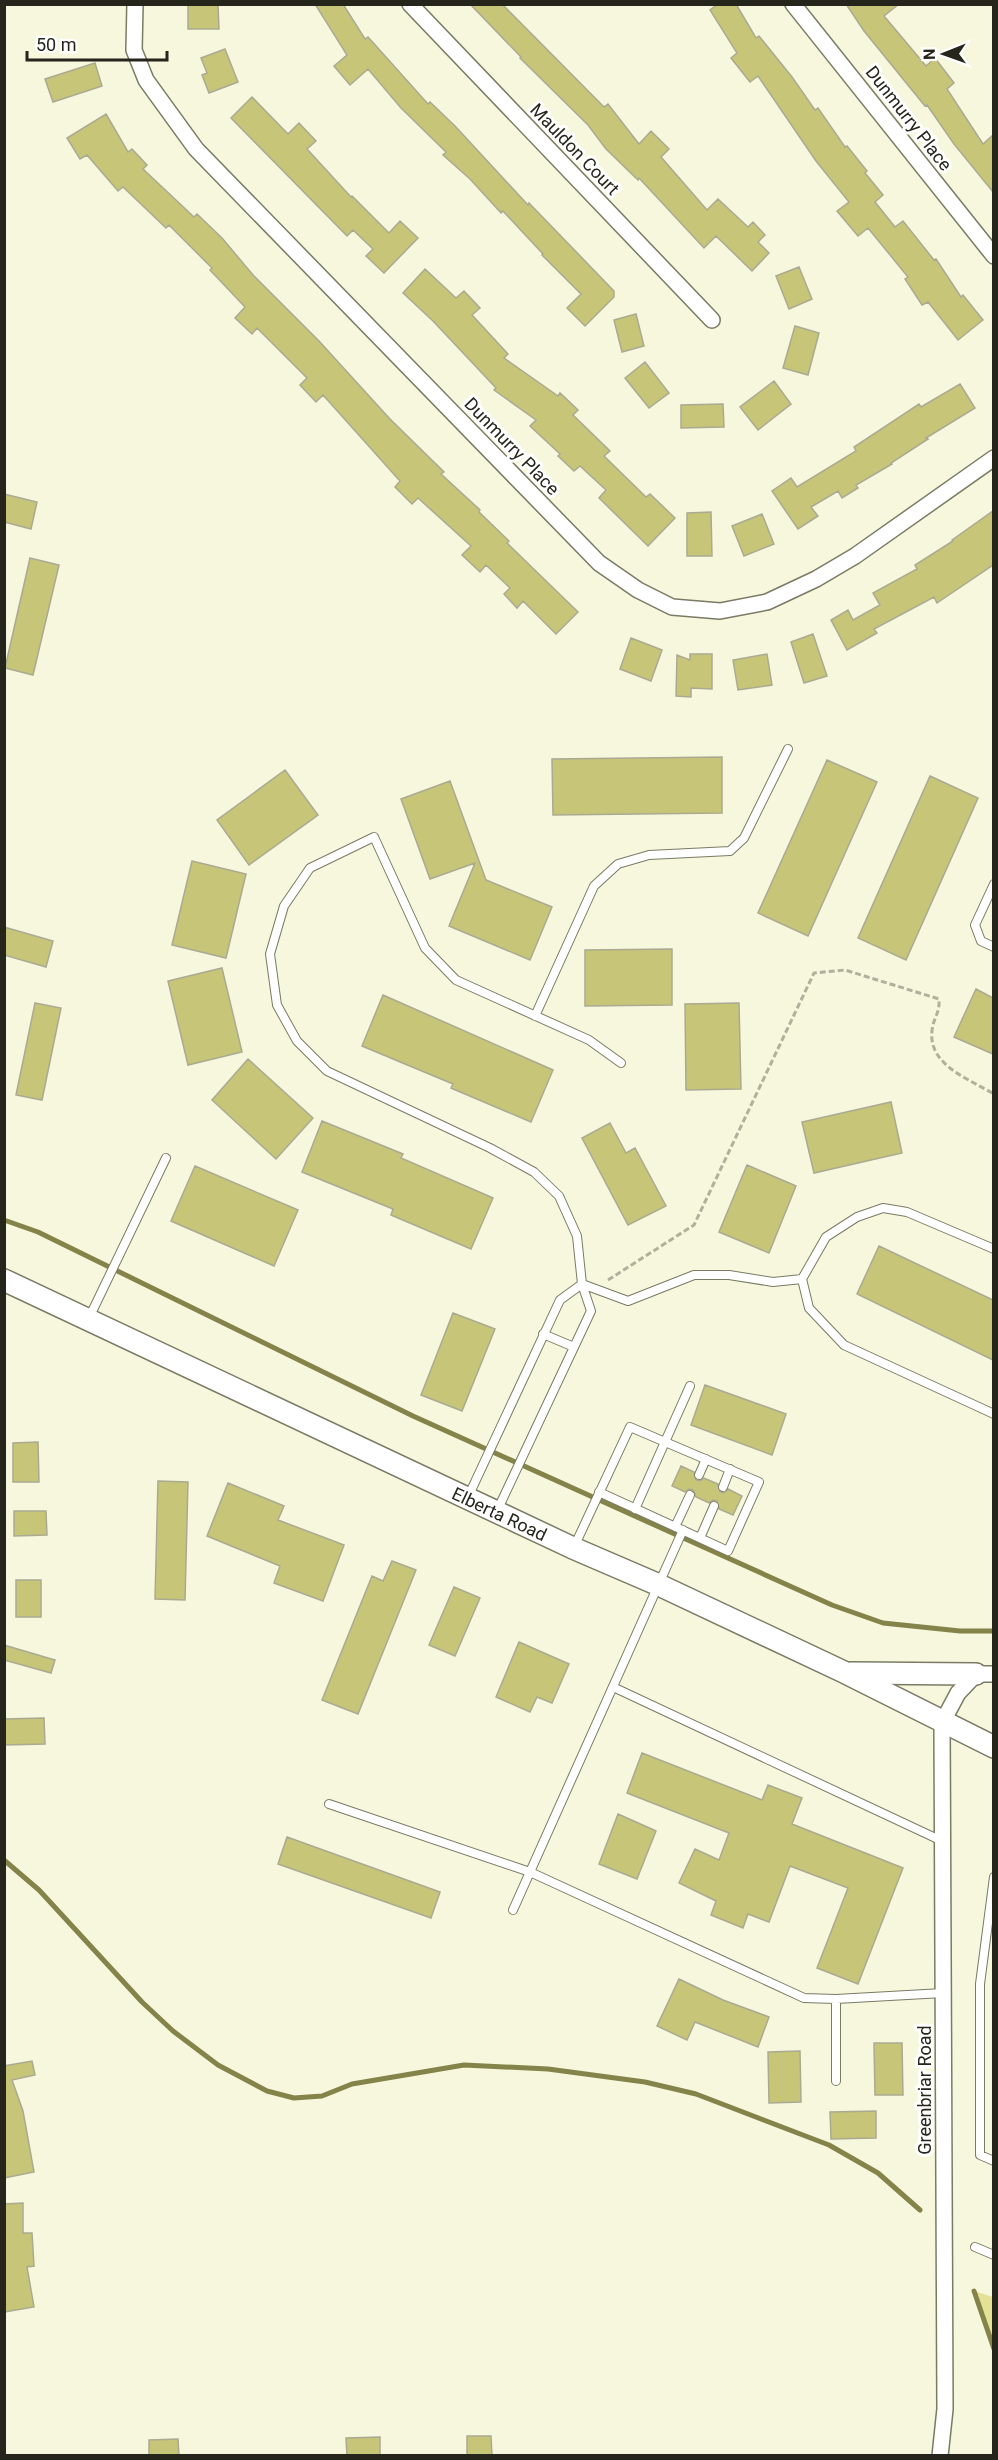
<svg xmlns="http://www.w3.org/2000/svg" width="998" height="2460" font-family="Roboto,sans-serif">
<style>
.green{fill:#e3e295}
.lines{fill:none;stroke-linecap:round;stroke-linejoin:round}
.stream{stroke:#84834a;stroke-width:5}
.building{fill:#c7c577;stroke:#aaaa93;stroke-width:1.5}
.lane-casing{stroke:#7b7b65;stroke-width:10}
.street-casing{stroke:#7b7b65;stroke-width:18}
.secondary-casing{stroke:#7b7b65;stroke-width:24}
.path{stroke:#b0b09c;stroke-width:3;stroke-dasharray:6 3;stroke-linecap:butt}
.lane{stroke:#fff;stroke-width:8}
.street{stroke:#fff;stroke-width:15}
.secondary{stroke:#fff;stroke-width:21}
.labels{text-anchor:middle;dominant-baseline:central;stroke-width:6;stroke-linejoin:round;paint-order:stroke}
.street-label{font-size:18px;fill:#25251c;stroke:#fff}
</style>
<rect width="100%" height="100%" fill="#f7f7de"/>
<!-- green -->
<path class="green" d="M974,2291L993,2297V2347Z"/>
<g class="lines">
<!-- stream -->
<path class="stream" d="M4,1220L38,1232L413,1416L832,1605L883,1623L960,1631H994
M4,1860L39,1890L142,2002L173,2031L218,2065L267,2091L294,2098L322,2096L352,2084L464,2065L548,2069L645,2082L696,2094L829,2145L878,2173L920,2210
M974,2291L994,2349"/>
</g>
<!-- building -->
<path class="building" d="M188,4H218L219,29H188Z
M315,4H343L365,39L368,37L428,104L430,102L455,126L528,205L529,203L614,291V297L585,326L567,308L581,294L542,255L543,254L503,211L501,213L470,179L443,155L446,152L401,108L368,69L350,85L334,66L347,55Z
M470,4H502L604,107L608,104L639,144L651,131L669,149L661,157L707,210L718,199L748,227L753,222L765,235L758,242L769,253L752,271L716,236L704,248L639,178L638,180L606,149L588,125L520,58L521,57Z
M718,4H736L756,38L759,36L792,77L815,110L818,108L845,147L847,146L867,171L865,173L883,195L875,202L895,227L903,221L934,260L936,259L961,297L963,295L983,320L958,340L928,302L922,305L905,279L908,277L868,228L858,236L837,211L849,202L816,161L758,76L750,82L731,58L737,53L710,10Z
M846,4H899L884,16L926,66L935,58L954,83L947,89L983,144L993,135V192L954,144L927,105L925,106L864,31Z
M225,49L238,82L209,93L202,75L207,73L201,58Z
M95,63L102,86L53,102L45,79Z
M252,97L288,134L299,123L316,141L307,149L351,197L352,196L389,233L400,221L418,238L384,273L366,256L373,249L353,230L347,236L231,118Z
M106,114L128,152L132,149L147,165L143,169L194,217L197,214L222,238L253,275L319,341L390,419L444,472L441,474L480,510L479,512L509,541L507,543L578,612L556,634L523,601L517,608L504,594L510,588L486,565L480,572L462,555L471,546L418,498L412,504L395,487L400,481L323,395L316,402L300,385L307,378L257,328L252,334L235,318L245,307L210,270L212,268L169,225L166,228L123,187L118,191L87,155L80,159L67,138Z
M799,267L812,299L789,309L776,276Z
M425,269L456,298L464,291L480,308L472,315L508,354L504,358L558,396L560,393L578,410L573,415L610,451L604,456L646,497L650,494L675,518L648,546L599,498L606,490L580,466L574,471L558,456L560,454L530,426L536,420L494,390L496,388L433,321L403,293Z
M636,314L644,346L622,352L614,320Z
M795,326L819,333L808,375L783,368Z
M645,362L669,393L649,408L625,378Z
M774,381L791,404L758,430L740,407Z
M960,384L975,408L926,438L928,439L891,463L892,464L856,485L858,488L842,498L838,491L811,507L818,516L798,529L772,491L791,478L797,487L856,451L854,447L919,404L921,407Z
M723,404L724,427L681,428V405Z
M4,494L37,502L31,529L4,522Z
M993,511V565L937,603L934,597L874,629L877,633L847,650L831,620L848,610L853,620L880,605L873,593L917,569L915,565L953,541L952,540Z
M711,512L712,556H687V513Z
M762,514L774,544L744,556L732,526Z
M30,558L59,565L33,675L5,668Z
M813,634L827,676L804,683L791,642Z
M631,638L662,650L651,681L620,669Z
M690,654H712V689L691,688V697L676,696L677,655L690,660Z
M767,654L772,685L738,690L733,660Z
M722,757V813L553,815L552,759Z
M827,760L877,782L808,936L758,913Z
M285,770L318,815L249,865L217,820Z
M930,776L978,798L906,960L858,938Z
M450,781L486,880L552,907L530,960L449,926L475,863L430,879L401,799Z
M192,861L246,874L226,958L172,945Z
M4,927L53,941L46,967L4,955Z
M672,949V1005L585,1006V950Z
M222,968L242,1052L188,1065L168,981Z
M976,989L993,998V1054L954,1037Z
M383,995L553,1070L531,1122L451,1088L453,1084L362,1046Z
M35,1003L61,1008L42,1100L16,1095Z
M739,1003L741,1089L686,1090L685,1004Z
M248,1059L313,1118L276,1159L212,1100Z
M891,1102L902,1153L814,1173L802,1122Z
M322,1121L403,1154L401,1158L493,1198L471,1249L391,1215L393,1209L302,1172Z
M610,1123L626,1153L635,1148L666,1206L628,1225L582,1138Z
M747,1165L796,1186L769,1253L719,1232Z
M195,1166L298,1210L274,1266L171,1221Z
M879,1246L993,1300V1360L857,1294Z
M453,1313L495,1329L462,1411L421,1395Z
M705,1385L786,1414L772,1455L691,1425Z
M38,1442L39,1482H13V1443Z
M681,1466L694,1472L696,1480L700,1481L704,1478L718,1484L720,1492L724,1493L728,1489L742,1496L733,1515L719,1509L717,1501L713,1500L709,1503L696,1497L693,1490L689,1489L685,1492L672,1486Z
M158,1481L188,1482L185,1600L155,1599Z
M228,1483L284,1506L278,1520L344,1545L323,1601L274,1583L280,1566L207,1536Z
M14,1511H46L47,1535L14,1536Z
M392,1561L416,1570L358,1714L322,1700L372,1576L383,1581Z
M16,1580H41V1617H16Z
M454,1587L480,1598L455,1656L429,1645Z
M519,1642L569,1664L552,1703L537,1697L530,1712L496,1697Z
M4,1645L55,1660L51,1673L4,1660Z
M44,1718L45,1744L4,1745V1719Z
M642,1753L762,1800L768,1785L802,1798L792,1824L903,1868L858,1984L817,1968L848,1888L790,1866L769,1922L748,1914L743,1928L711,1915L716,1901L679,1883L695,1849L719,1860L729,1833L627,1793Z
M618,1814L656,1831L637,1879L599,1864Z
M287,1837L440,1892L431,1918L278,1864Z
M679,1979L723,2000L769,2017L758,2047L695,2022L687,2040L657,2026Z
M874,2043H902L903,2095H875Z
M800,2051L801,2102L769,2103L768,2052Z
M32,2061L35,2075L12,2080L23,2111L34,2172L4,2178V2066Z
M876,2111V2138L831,2139L830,2112Z
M23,2203V2233H32L34,2266L27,2267L34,2307L4,2312V2204Z
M467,2436H491L492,2456H467Z
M380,2437V2456H347L346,2438Z
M178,2439L179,2456H149V2440Z"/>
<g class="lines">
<!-- lane casing -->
<g class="lane-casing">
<path id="lane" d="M994,884L975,925L981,941L994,947
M535,1016L594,886L618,864L649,855L730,851L744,838L788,749
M994,1249L907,1212L883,1208L857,1217L826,1237L802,1279L809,1308L844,1345L994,1414
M582,1284L628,1301L694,1275H729L773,1282L802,1279
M89,1318L166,1158
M543,1334L574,1347
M699,1475L706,1459
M723,1487L730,1469
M468,1497L560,1300L582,1284
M635,1509L690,1386
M497,1511L591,1311L582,1284L577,1236L559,1196L534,1172L490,1148L327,1071L297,1041L277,1005L270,954L284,906L310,868L374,837L425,948L456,980L589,1040L621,1063
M675,1527L690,1495
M700,1538L714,1506
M574,1547L630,1427L759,1482L728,1551L599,1492
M613,1687L942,1841
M329,1804L530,1872L804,1998L836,1999L943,1993
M994,1877L980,1984V2155L994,2161
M513,1910L683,1530
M836,2081V1999
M975,2247L994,2255"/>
</g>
<!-- street casing -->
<g class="street-casing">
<path id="street" d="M135,4L134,50L146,80L196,149L599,563L638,590L672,607L720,611L767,602L816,579L855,556L994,458
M410,4L712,320
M793,4L994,256
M940,2456L945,2409L942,1723L958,1693L976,1674H994"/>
</g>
<!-- secondary casing -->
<g class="secondary-casing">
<g id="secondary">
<path id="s1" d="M4,1280L573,1548L659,1585L846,1673L994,1747"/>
<path d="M851,1673L976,1674"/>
</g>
</g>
<!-- path -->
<path class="path" d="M608,1280L694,1225L814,973L845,970L939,999C940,1014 933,1018 932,1031C928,1065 969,1079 994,1094"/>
<!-- lane -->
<use href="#lane" class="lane"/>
<!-- street -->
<use href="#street" class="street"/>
<!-- secondary -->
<use href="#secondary" class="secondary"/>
</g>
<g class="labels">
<!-- street labels -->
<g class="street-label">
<text transform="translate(909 118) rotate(52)">Dunmurry Place</text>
<text transform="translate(575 149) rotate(46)">Mauldon Court</text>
<text transform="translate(512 446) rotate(46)">Dunmurry Place</text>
<text stroke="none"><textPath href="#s1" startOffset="548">Elberta Road</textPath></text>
<text transform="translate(924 2090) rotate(-90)">Greenbriar Road</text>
</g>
</g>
<!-- border -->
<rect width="998" height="2460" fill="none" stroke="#25251c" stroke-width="12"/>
<!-- north arrow -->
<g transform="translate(944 54) rotate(269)" stroke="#ffffff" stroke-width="4.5" paint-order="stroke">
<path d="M0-4.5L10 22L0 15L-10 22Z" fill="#25251c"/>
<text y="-9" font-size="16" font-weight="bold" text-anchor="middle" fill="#25251c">N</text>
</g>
<!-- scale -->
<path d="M27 51v9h140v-9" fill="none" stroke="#25251c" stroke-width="3"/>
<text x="36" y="51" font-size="18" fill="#25251c" stroke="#ffffff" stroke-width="4.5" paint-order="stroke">50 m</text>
</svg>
